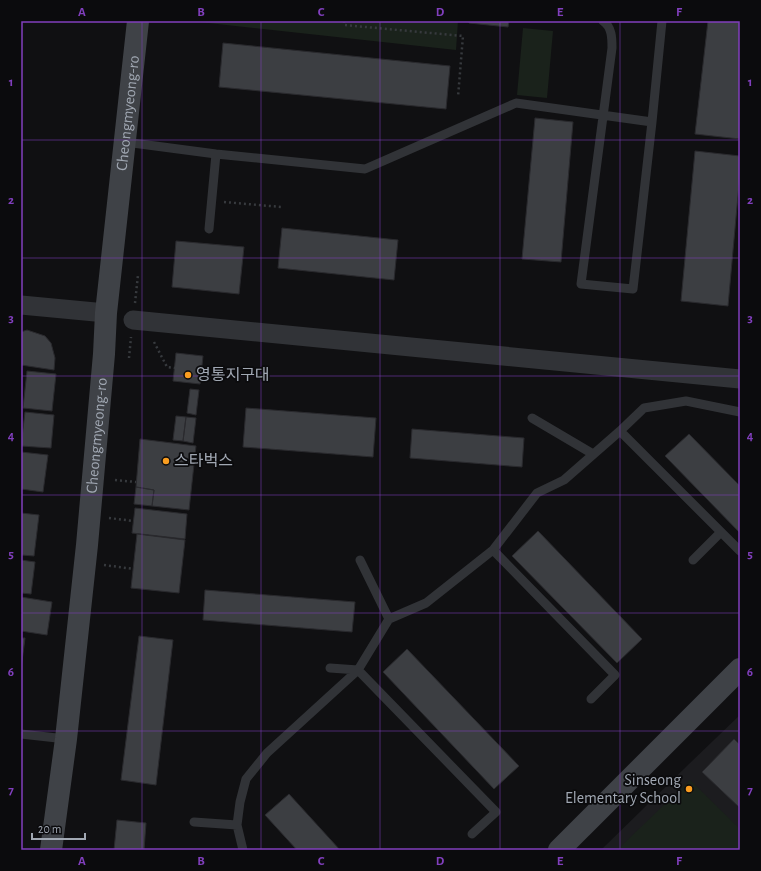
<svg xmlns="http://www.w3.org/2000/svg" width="761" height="871" font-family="'Alegreya Sans','Noto Sans KR',sans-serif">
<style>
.built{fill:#1c1c1f}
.green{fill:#1a221b}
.building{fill:#3c3e42;stroke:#2a2a2e}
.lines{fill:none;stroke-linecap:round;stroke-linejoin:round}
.path{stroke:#373a3e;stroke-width:2.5;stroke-dasharray:2 3;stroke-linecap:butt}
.lane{stroke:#313337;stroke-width:9}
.street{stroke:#313337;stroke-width:19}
.secondary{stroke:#3f4247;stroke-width:22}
.grid{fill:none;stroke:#813fbd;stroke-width:1;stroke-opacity:0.55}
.poi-dot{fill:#fa9d20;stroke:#0b0b0d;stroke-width:1.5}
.labels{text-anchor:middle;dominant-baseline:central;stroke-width:3.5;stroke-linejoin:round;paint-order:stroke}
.street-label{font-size:16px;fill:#a1a8b3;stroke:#0b0b0d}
.poi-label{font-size:16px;fill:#a1a8b3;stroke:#0b0b0d;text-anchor:start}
.neatline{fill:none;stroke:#813fbd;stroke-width:1.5}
.grid-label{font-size:13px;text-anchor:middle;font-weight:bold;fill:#813fbd}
</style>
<rect width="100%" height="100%" fill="#101012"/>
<!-- built -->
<path class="built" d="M740,715V850H601L689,764Z"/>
<!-- green -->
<path class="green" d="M190,21H458L456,50Z
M523,28L553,31L547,98L517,95Z
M690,780L740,829V850H617Z"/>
<!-- building -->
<path class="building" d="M469,21H509L508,27L469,23Z
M708,21H740V139L695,134Z
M223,43L450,66L446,109L219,87Z
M535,118L573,122L561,262L522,259Z
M695,151L740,156V173L728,306L681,301Z
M282,228L398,240L394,280L278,268Z
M176,241L244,247L239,294L172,287Z
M27,330L45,336L51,343L55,358L54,370L21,365V332Z
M176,353L203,356L200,384L173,381Z
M27,371L56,374L52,411L23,408Z
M190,389L199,390L196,415L187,413Z
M246,408L376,418L373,457L243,447Z
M25,412L54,415L51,448L21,446Z
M176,416L186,417L183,441L173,440Z
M186,417L196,418L193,443L183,441Z
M412,429L524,438L522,467L410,458Z
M689,434L740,486V533L665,456Z
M140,439L196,446L189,510L152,506L154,490L136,487Z
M21,452L48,455L43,492L21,489Z
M136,487L154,490L152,506L134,504Z
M135,508L187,514L185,539L132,533Z
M21,513L39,515L34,556L21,555Z
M538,531L642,639L617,663L512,556Z
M137,534L185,540L179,593L131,588Z
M21,560L35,562L31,594L21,593Z
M205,590L355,602L352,632L203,620Z
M21,597L52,602L47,635L21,631Z
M139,636L173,640L156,785L121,780Z
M21,638H25L21,669Z
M407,649L519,766L494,789L383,672Z
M734,739L740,745V808L702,772Z
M289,794L340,850H297L265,815Z
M117,820L146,823L144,850H114Z"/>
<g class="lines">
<!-- path -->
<path class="path" d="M344,21V25L463,36L458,97
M224,202L281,207
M135,303L138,275
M154,342L167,367L175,368
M129,358L131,337
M115,480L136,482
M109,518L133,521
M104,565L134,569"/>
<!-- lane -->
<path class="lane" d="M603,21C612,27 612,38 612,48L581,284L633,289L652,122L662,21
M125,142L216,154L365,169L516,103L652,122
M209,229L216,154
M532,418L593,454
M620,431L644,408L686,401L740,412
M493,550L615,675L591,699
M360,560L389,619
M693,560L721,532
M330,668L358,670L496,812L472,834
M21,734L66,739
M194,822L237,825
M243,850L237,825L240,802L246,779L267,753L358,670L389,619L426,603L493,550L537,493L564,480L620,431L740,551"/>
<!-- street -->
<path class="street" d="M21,305L106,313
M133,320L740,379"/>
<!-- secondary -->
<g class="secondary">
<path id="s1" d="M51,850L66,739L87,545L104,354L106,313L138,21"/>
<path d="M559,850L740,669"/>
</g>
</g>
<!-- grid -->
<path class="grid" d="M142,21V850M261,21V850M380,21V850M500,21V850M620,21V850M21,140H740M21,258H740M21,376H740M21,495H740M21,613H740M21,731H740"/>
<!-- markers -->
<g class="poi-dot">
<circle cx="188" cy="375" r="4"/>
<circle cx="166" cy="461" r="4"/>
<circle cx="689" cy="789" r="4"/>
</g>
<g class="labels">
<!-- street labels -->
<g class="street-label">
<text stroke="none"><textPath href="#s1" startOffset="741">Cheongmyeong-ro</textPath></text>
<text stroke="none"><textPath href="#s1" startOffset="417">Cheongmyeong-ro</textPath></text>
</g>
<!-- poi labels -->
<g class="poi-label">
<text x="196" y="375">영통지구대</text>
<text x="174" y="461">스타벅스</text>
<text x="681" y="780" text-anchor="end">Sinseong<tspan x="681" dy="18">Elementary School</tspan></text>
</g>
</g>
<!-- border -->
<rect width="761" height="871" fill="none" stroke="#0b0b0d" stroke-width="44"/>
<!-- scale -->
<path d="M32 833v6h53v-6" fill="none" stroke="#a1a8b3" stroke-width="2"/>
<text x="38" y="833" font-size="12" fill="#a1a8b3" stroke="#0b0b0d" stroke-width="3" paint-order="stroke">20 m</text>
<rect x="22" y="22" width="717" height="827" class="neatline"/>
<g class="grid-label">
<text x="82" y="16">A</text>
<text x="201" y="16">B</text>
<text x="321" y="16">C</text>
<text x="440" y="16">D</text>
<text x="560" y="16">E</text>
<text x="679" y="16">F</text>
<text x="11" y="86">1</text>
<text x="750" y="86">1</text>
<text x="11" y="204">2</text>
<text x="750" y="204">2</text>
<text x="11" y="322">3</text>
<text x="750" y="322">3</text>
<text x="11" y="440">4</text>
<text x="750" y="440">4</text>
<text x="11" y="558">5</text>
<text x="750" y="558">5</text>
<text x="11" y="676">6</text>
<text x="750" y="676">6</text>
<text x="11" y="794">7</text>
<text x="750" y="794">7</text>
<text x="82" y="865">A</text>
<text x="201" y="865">B</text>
<text x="321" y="865">C</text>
<text x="440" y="865">D</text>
<text x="560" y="865">E</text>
<text x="679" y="865">F</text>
</g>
</svg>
